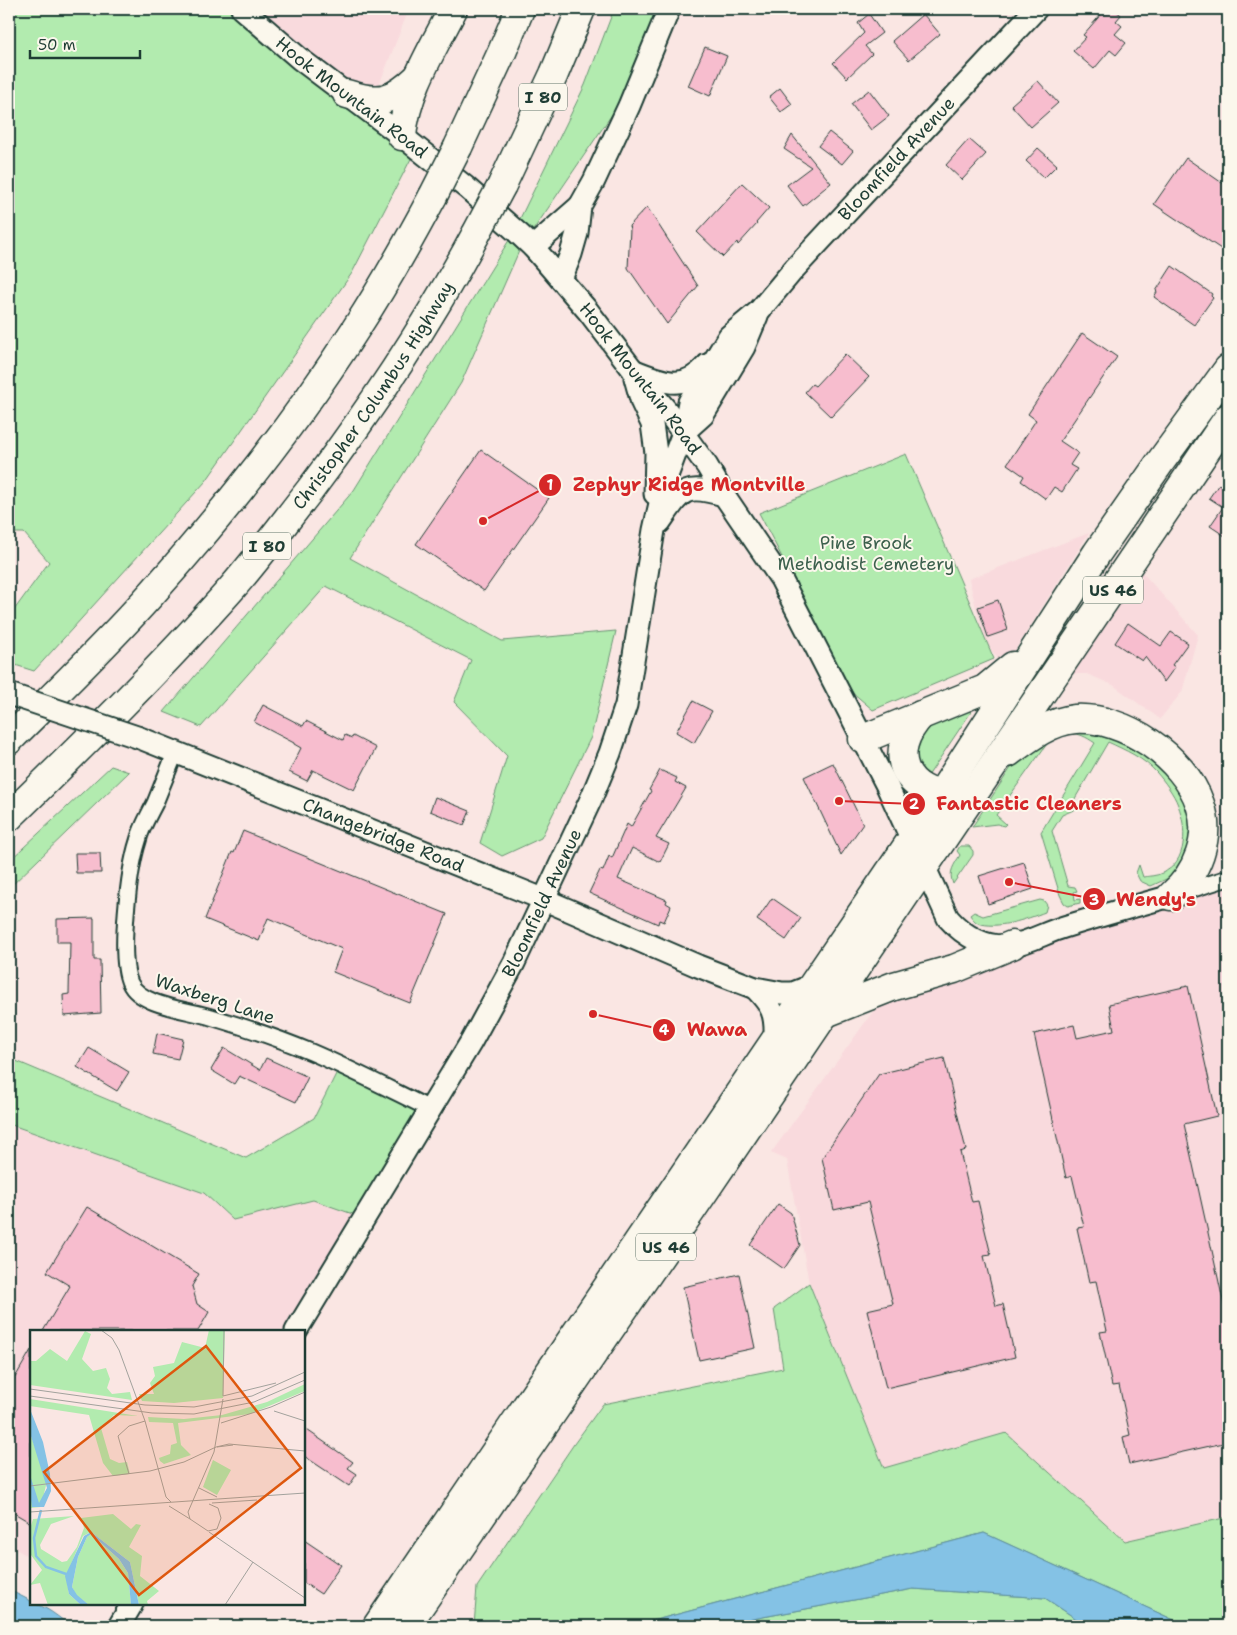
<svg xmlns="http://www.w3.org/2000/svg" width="1237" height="1635" font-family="'Shantell Sans',sans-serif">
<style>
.built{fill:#f9dadd}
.green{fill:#b2ebaf;stroke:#689472}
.water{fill:#84c2e5;stroke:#5c8d9e}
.building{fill:#f7bdce;stroke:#1f3d34}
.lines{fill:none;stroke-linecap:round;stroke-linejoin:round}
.street-casing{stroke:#1f3d34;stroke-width:19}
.secondary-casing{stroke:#1f3d34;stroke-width:25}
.highway-casing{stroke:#1f3d34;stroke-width:31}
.street{stroke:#fbf7ec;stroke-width:15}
.secondary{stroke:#fbf7ec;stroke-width:21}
.highway{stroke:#fbf7ec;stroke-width:28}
.secondary-bridge-casing{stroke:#1f3d34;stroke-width:25;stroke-linecap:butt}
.highway-bridge-casing{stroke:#1f3d34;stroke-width:31;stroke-linecap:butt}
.secondary-bridge{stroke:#fbf7ec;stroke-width:21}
.highway-bridge{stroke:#fbf7ec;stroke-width:28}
.labels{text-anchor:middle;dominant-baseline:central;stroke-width:4;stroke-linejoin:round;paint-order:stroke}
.shield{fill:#fbf7ec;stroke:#61756b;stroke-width:1}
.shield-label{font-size:16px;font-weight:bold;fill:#1f3d34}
.street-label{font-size:18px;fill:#1f3d34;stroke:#fbf7ec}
.park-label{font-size:18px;fill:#3c604d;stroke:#fbf7ec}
.inset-river{fill:none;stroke:#84c2e5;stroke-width:2.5}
.inset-road{fill:none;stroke:#a2a29d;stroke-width:1}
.view{fill:#de580e;fill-opacity:0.15;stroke:#de580e;stroke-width:2.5}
.inset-edge{fill:none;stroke:#1f3d34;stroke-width:2.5}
.leader{fill:none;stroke:#d62828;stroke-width:2}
.callout-dot{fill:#d62828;stroke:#fbf7ec;stroke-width:2}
.mark-label{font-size:15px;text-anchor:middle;font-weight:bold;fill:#fff}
.callout-label{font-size:19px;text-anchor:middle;font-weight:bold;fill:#d62828;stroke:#fbf7ec;stroke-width:4;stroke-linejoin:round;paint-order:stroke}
</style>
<rect width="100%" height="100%" fill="#fae6e3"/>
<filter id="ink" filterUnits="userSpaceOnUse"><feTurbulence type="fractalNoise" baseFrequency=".02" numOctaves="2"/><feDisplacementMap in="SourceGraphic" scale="10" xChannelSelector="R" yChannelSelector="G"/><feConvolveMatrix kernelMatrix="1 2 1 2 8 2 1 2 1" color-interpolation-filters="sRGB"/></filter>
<g filter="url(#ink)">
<!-- built -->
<path class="built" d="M249,9H409L370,108Z
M1089,533L1015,650L1002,664L984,641L969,579Z
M1141,571L1198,635L1182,692L1160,719L1113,685L1087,674H1071Z
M1228,874V1517L1125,1541L1006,1433L884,1468L809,1283L787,1160L771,1153L874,1010Z
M9,1124L204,1193L233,1220L313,1200L364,1218L296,1331H31V1558L9,1545Z"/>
<!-- green -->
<path class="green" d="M9,9H249L417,147L352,273L206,481L34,671L9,663V617L49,562L24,533H9V22L13,19L9,14Z
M614,9H666L651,57L519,251L461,383L350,558L502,641L616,631L591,737L541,838L502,856L480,843L507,756L454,702L471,660L326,586L201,727L164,712L354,490L511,237L585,85Z
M906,454L994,659L873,710L852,692L759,513Z
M969,707L971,712L926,779L917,768L916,733Z
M1089,727L1159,759L1190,806L1194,844L1175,875L1151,886L1140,881L1136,873L1139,865L1143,877C1149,876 1157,876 1162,873C1188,863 1187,827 1178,805C1174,794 1164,781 1157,773C1144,758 1125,750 1108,742L1073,802L1076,809L1062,815L1052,831L1068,886L1075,887L1077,891L1074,892L1075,900L1080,899V903L1068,906L1064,903L1060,895L1041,832L1095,743C1076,730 1070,732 1049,741L996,815L1006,824L1004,826L997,824L972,827L1022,751L1033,742Z
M111,766L129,772L9,888V861Z
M960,846H969L973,851V855L953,884C948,872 954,865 960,855L957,851Z
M1040,900L1044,901L1047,905L1045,912C1027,919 997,930 978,923C975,922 972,918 970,915L974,912L983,916Z
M9,1058L246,1158L314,1118L342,1062L433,1106L364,1218L313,1200L233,1220L204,1193L9,1124Z
M809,1283L884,1468L1006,1433L1125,1541L1228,1517V1626H1187L984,1533L633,1626H474L477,1587L574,1444L603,1404L783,1368L774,1309Z
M913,1589L1045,1598L1087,1626H715Z"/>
<!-- water -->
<path class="water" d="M984,1533L1187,1626H1087L1045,1598L913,1589L715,1626H633Z
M9,1590L31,1601V1604C45,1604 60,1619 71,1626H9Z"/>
<!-- building -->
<path class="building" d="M1111,9H1114L1121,15L1116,21L1122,26L1115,34L1126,43L1116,55L1110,50L1094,69L1073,51L1086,37L1083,35L1104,11L1107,14Z
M869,14L882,33L865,46L872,54L847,78L833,63L864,33L858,23Z
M923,14L940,34L909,60L892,41Z
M705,47L727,56L710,96L688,86Z
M1038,81L1058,103L1031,127L1011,105Z
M780,88L792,104L781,112L769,97Z
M869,90L889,116L871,130L851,104Z
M829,132L853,151L842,164L818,146Z
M792,135L831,183L803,206L787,185L811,167L784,149Z
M969,139L986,154L962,180L946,165Z
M1038,148L1057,165L1044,178L1026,161Z
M1186,158L1228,187V239L1221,249L1154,204Z
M742,183L769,208L756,223L757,224L738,245L737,242L723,257L697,232Z
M647,207L698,286L667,324L628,268L630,229L629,226Z
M1172,266L1212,294L1211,296L1213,298L1194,325L1154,297L1157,292L1156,291Z
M1082,333L1117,357L1060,441L1078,453L1070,465L1077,469L1062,492L1054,487L1046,499L1021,481L1024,476L1007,464L1036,420L1028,414Z
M845,354L869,377L831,417L805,392L812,384L815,386Z
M481,450L549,498L484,591L416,544Z
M1219,484L1228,491V538L1210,526L1223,507L1209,498Z
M998,600L1008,630L988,637L978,607Z
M1128,623L1161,646L1171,632L1188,643L1172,665L1175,667L1164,682L1145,657L1142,661L1115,643Z
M693,701L712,711L694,743L676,732Z
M263,705L303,726L306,721L343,740L345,735L352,738L353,736L376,748L354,790L313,770L307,781L289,772L301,748L294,744V743L254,722Z
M833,763L863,824L841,855L804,777Z
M660,770L677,778L675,782L686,788L656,838L669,844L660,862L632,848L618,879L667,900L666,903L671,906L664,922L659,920L658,924L589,893L600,870L603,871L609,856L612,858L627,824L631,827L651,791L649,790Z
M435,797L470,811L464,825L430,811Z
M243,831L447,914L410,1003L333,972L342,949L268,918L259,941L205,919L232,852L234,853Z
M75,853H100L101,873H76Z
M1024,862L1033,889L988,904L979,876Z
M772,898L801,918L786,940L757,920Z
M94,918V960H100L101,1013L64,1016L63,995L69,994L70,942H57V919Z
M1188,986L1217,1116L1184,1124L1228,1323V1442L1129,1464L1123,1437L1130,1435L1119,1385L1112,1386L1100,1332L1107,1331L1096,1281L1089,1282L1077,1228L1084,1227L1072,1176L1066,1178L1034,1034L1074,1025L1077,1038L1114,1030L1109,1004Z
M157,1033L183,1039L178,1059L153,1054Z
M89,1048L129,1072L117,1091L77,1067Z
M224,1048L260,1070L266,1058L308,1077L296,1102L239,1076L234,1084L211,1070Z
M944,1058L966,1150L960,1152L972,1202L978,1201L991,1255L984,1256L996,1306L1003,1304L1015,1357L886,1388L867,1310L893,1304L868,1202L834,1210L822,1158L879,1074Z
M778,1204L791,1213L800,1245L784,1269L750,1245Z
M87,1207L199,1274L192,1286L197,1304L209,1312L198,1331H43L70,1286L47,1272Z
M739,1274L755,1348L699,1360L683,1287Z
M31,1350V1523L9,1510V1388Z
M304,1428L353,1462L348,1468L357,1474L349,1486L304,1456Z
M304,1540L341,1565L321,1594L304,1583Z"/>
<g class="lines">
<!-- street casing -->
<g class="street-casing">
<path id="street" d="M176,751C169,768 162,786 155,803C149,815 141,828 138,841C129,869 118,957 130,983C140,1006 189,1010 211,1017C245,1027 278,1038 311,1052C351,1069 391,1090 430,1109
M1177,894L1228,878"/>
</g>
<!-- secondary casing -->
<g class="secondary-casing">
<g id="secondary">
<path id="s1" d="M242,9L300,59L402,136L467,188L518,233L533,247L588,311L633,370L667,411L707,466L724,495L781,579L887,786L948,918C964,936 987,950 1013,945C1030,942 1047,932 1064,927C1099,916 1135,906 1171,896"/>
<path d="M533,247L580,206"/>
<path d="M561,279L571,254L577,233L580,206L594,181L629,106L669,9"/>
<path d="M635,371C664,382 684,392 707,365"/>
<path d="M635,378L642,403L652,424L656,453L655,494"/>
<path d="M683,433L703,415L744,347L757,316"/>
<path d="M660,522C683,489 684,484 724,495"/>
<path id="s2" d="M140,738L543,899L698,966L755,988L782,993H793L811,986"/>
<path d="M755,988C772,1006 776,1013 775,1038"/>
<path id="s3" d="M296,1331L471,1042L514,963L591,799L610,753L626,705L654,530L665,481L683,433L689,402L729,336L759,311L795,268L1036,9"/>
<path d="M119,1626L132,1604"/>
</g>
</g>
<!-- highway casing -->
<g class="highway-casing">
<g id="highway">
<path d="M347,94C379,104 392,102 417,78"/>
<path d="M402,136C406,90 433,49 453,9"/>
<path d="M458,147L502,52L520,9"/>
<path d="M502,185L554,74L581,9"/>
<path d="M921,715C885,754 904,793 955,798"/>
<path d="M863,739L985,689L1013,666"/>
<path d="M9,740C58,691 108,643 154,591C227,509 296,422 355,330C383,287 409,241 433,196"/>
<path d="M1008,753C1027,739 1050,721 1075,719C1124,716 1184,757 1200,804C1212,837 1197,874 1171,896"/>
<path id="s4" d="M9,817C85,743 161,668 232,588C260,556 284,523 310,490C371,409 428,324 476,234"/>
<path d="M823,1014L894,986L954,969L1012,945"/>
<path d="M377,1626L912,839L1097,553L1161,461L1228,369"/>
<path d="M406,1626L691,1211L1228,418"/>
</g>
</g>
<!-- street -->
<use href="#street" class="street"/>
<!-- secondary -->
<use href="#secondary" class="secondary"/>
<!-- highway -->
<use href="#highway" class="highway"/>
<!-- secondary-bridge casing -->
<g class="secondary-bridge-casing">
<path id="secondary-bridge" d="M9,694L140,738"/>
</g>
<!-- highway-bridge casing -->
<g class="highway-bridge-casing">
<path id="highway-bridge" d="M433,196L458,147
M476,234L502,185"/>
</g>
<!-- secondary-bridge -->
<use href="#secondary-bridge" class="secondary-bridge"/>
<!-- highway-bridge -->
<use href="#highway-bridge" class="highway-bridge"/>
</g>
</g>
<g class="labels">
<!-- shield labels -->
<g class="shield">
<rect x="519" y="83.5" width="48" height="27" rx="4"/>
<rect x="243" y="532.5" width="48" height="27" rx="4"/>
<rect x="1083" y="576.5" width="60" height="27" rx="4"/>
<rect x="636" y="1233.5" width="60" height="27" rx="4"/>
</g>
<g class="shield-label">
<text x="543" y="97">I 80</text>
<text x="267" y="546">I 80</text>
<text x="1113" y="590">US 46</text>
<text x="666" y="1247">US 46</text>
</g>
<!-- street labels -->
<g class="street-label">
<text stroke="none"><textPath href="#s1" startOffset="141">Hook Mountain Road</textPath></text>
<text stroke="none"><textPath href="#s3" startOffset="1341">Bloomfield Avenue</textPath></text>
<text stroke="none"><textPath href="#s1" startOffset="546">Hook Mountain Road</textPath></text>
<text stroke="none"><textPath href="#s4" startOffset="559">Christopher Columbus Highway</textPath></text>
<text stroke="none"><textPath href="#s2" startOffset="262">Changebridge Road</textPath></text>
<text stroke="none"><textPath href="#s3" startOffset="494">Bloomfield Avenue</textPath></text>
<text transform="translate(215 999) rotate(18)">Waxberg Lane</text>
</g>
<!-- park labels -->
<g class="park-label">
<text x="866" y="543">Pine Brook<tspan x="866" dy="21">Methodist Cemetery</tspan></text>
</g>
</g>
<!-- overview -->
<g transform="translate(30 1330)">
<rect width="275" height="275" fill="#fae6e3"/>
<path d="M179,0H195L193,68L144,73L112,71L109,64H124L120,53L125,46L123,37L144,33L152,12L175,18ZM55,1L61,4L52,29L63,41L76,38L80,49L77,58L82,64L100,62L102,70L0,55V31H6L20,19L37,31ZM275,54V61L220,84L148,93L151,115L161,125L134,134L130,131L129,128L140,124L141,115L147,113L143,93L119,92L118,87L154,89L192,85L237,72ZM0,69L108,86L84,85L71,98L80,129L89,133L97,132L100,144L83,146L73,133L59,85L0,76ZM0,103L17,151L11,177L0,178ZM183,130L201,140L187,165L173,157ZM83,184L101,199L106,194L111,195L99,217L112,226L110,246L129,261L117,271L118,275H109L100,232L61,202L53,206L36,246L39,264L51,275H18L10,253L0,255L12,240L1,225L0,199L3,189L44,186L21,194L10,215L11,219L32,232L37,231L47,217L54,198L51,188ZM61,204L89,229L98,243L101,275H59L46,265L42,257L48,227L57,207Z" fill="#b2ebaf"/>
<path d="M0,79L13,112L20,144L21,161L14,177H2L0,163V145L9,173L17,158L0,103ZM61,202L100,232L109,275H101L98,243L89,229L61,204L57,207L48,227L42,257L47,265L59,275H51L39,264L35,246L54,206Z" fill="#84c2e5"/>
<path class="inset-river" d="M11,180L4,208L6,226L16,237L39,245"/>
<path class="inset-road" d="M71,0L82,8L89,20L115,91L136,167L141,172M0,59L115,75L164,77L222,66L275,42M0,66L122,83L164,84L224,72L275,50M193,66L194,0M193,66L246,53M244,81L275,91M191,93L241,77L275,62M186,117L199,114L275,121M187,117L203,115M99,144L88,106L99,96L115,91M0,156L120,141L154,132L186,117M169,158L187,167M182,173L227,170M139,176L160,189M0,182L275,163M178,201L160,189L158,182L184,122L193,69M178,201L187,199L191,188L188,178L179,174M179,202L275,268M195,275L223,232"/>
<path class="view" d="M176,16L271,138L109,265L14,142Z"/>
<rect width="275" height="275" class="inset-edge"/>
</g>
<!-- callouts -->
<path class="leader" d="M483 521L550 485M839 801L914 804M1009 882L1094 899M593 1014L664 1030"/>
<g class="callout-dot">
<circle cx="483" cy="521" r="5"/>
<circle cx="839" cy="801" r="5"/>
<circle cx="1009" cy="882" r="5"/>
<circle cx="593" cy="1014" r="5"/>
<circle cx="550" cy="485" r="12"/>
<circle cx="914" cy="804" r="12"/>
<circle cx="1094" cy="899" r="12"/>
<circle cx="664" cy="1030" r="12"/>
</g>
<g class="mark-label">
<text x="550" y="490">1</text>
<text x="914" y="809">2</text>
<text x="1094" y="905">3</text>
<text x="664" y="1035">4</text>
</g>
<g class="callout-label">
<text x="689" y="491">Zephyr Ridge Montville</text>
<text x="1029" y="810">Fantastic Cleaners</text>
<text x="1156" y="906">Wendy's</text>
<text x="717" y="1036">Wawa</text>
</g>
<!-- margin -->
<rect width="1237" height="1635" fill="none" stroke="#fbf7ec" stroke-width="30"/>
<rect x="15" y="15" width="1207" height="1605" fill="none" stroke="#1f3d34" stroke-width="2" filter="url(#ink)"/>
<!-- scale -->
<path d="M30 50v8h110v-8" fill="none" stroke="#1f3d34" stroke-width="2.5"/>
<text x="38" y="50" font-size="15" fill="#1f3d34" stroke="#fbf7ec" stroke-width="4" paint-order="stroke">50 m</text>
</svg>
